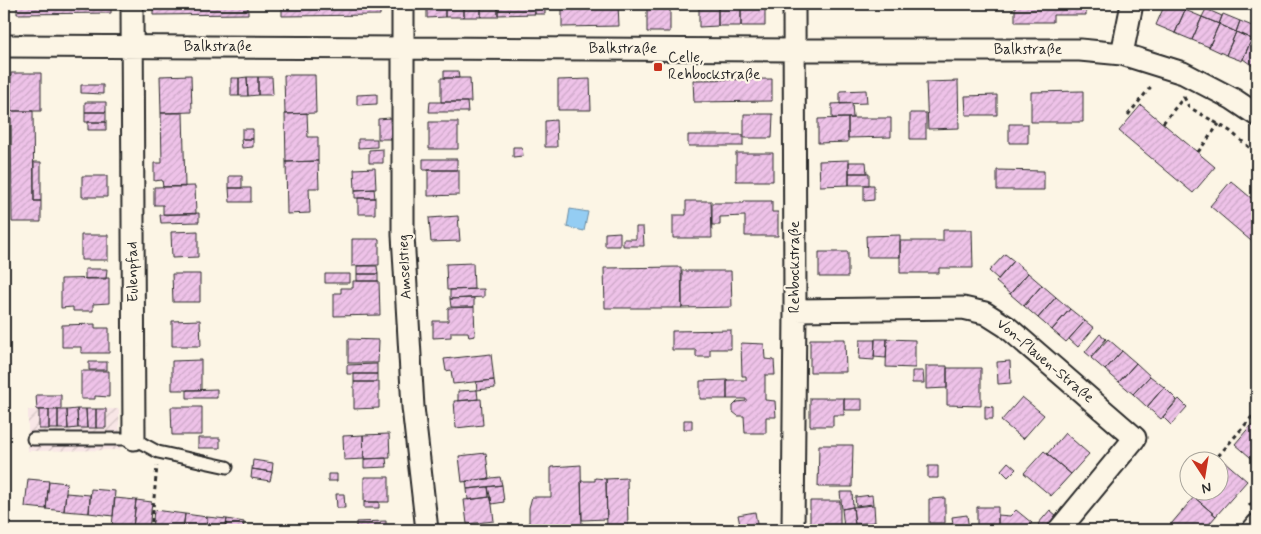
<svg xmlns="http://www.w3.org/2000/svg" width="1261" height="534" font-family="Mynerve,sans-serif">
<style>
.industrial{fill:url(#industrial-furrows)}
.water{fill:#94cdf3;stroke:#6a8ca3}
.building{fill:url(#building-hatch);stroke:#2b2b2b}
.lines{fill:none;stroke-linecap:round;stroke-linejoin:round}
.lane-casing{stroke:#2b2b2b;stroke-width:15}
.street-casing{stroke:#2b2b2b;stroke-width:25}
.path{stroke:#2b2b2b;stroke-width:3;stroke-dasharray:4 4;stroke-linecap:butt}
.lane{stroke:#fcf5e5;stroke-width:11}
.street{stroke:#fcf5e5;stroke-width:21}
.poi-dot{fill:#c8321e;stroke:#fcf5e5;stroke-width:2}
.labels{text-anchor:middle;dominant-baseline:central;stroke-width:4.5;stroke-linejoin:round;paint-order:stroke}
.street-label{font-size:15px;fill:#2b2b2b;stroke:#fcf5e5}
.poi-label{font-size:15px;fill:#2b2b2b;stroke:#fcf5e5;text-anchor:start}
</style>
<defs>
<pattern id="industrial-furrows" width="10" height="10" patternUnits="userSpaceOnUse" patternTransform="scale(1.25)"><rect width="10" height="10" fill="#f8e6e6"/><path d="M-1 1l2-2M0 10L10 0M9 11l2-2" fill="none" stroke="#d5c5c5"/></pattern>
<pattern id="building-hatch" width="6" height="6" patternUnits="userSpaceOnUse" patternTransform="scale(1.25)"><rect width="6" height="6" fill="#eec2e8"/><path d="M-1 1l2-2M0 6l6-6M5 7l2-2" fill="none" stroke="#cca7c7"/></pattern>
</defs>
<rect width="100%" height="100%" fill="#fcf5e5"/>
<filter id="ink" filterUnits="userSpaceOnUse"><feTurbulence type="fractalNoise" baseFrequency=".02" numOctaves="2"/><feDisplacementMap in="SourceGraphic" scale="10" xChannelSelector="R" yChannelSelector="G"/><feConvolveMatrix kernelMatrix="1 2 1 2 8 2 1 2 1" color-interpolation-filters="sRGB"/></filter>
<g filter="url(#ink)">
<!-- industrial -->
<path class="industrial" d="M119,409L120,450L28,451V410Z"/>
<!-- water -->
<path class="water" d="M570,209L588,212L584,231L567,227Z"/>
<!-- building -->
<path class="building" d="M17,4H111V13L17,14Z
M153,4H248V14L153,15Z
M282,4H380V15L282,16Z
M427,4H445V17L427,18Z
M445,4H464V17H445Z
M464,4H481V17H464Z
M481,4H498V17H481Z
M498,4H534L535,14L498,15Z
M534,4H545V14H535Z
M562,4H618L619,26L562,27Z
M647,4H670V32H647Z
M699,4H718V26L699,27Z
M718,4H741V26H718Z
M741,4H765V26H741Z
M936,4H974V7L936,8Z
M1015,4H1086V15H1053V22H1015Z
M1165,4H1170L1185,10L1175,33L1156,25Z
M1206,9L1222,16L1219,24L1202,17Z
M1185,10L1202,17L1192,40L1175,33Z
M1223,14L1240,21L1236,32L1219,24Z
M1202,17L1219,24L1209,47L1192,40Z
M1240,21L1257,28L1252,39L1236,32Z
M1219,24L1236,32L1226,55L1209,47Z
M1257,26V69L1243,59Z
M1236,32L1252,39L1242,61L1226,55Z
M444,71H458L459,78H444Z
M11,73H41V111H11Z
M191,75L192,112L161,113L160,76Z
M284,75H315L316,113L285,114Z
M247,77L248,96H239V78Z
M247,77H258V95L248,96Z
M258,77H272L273,95H258Z
M231,78H239V96H231Z
M441,78H470L471,102H441Z
M590,79L591,110H558V80Z
M772,79V101L694,102L693,80Z
M958,81L959,128L928,129L926,82Z
M81,85H103V94L81,93Z
M866,90L867,103L840,104V91Z
M1083,91V122H1031V92Z
M377,94V104L357,105V95Z
M997,95V115H966L965,96Z
M85,102H106V112H85Z
M430,102H467L468,112H429Z
M852,103L853,118H832V104Z
M1141,105L1215,167L1193,193L1119,131Z
M11,111H33L34,201H41V222H12Z
M85,112H106V122H85Z
M161,113H183L185,187H163L162,180L154,181V163H162Z
M307,113L308,137H318V161L286,162L285,114Z
M910,113H926V139H910Z
M744,114H773L772,138H744Z
M390,118L391,139H378V119Z
M848,118H891V137L848,138Z
M848,118V142L818,143V119Z
M556,120L557,147H545V121Z
M88,122H106V130H88Z
M429,122H458V149H429Z
M1009,124H1028V143H1009Z
M242,129H253V139H242Z
M688,135H743V146H688Z
M241,139H253V147L242,148Z
M358,139H377V147L358,148Z
M513,147H522L523,156L513,157Z
M383,149V163H369V150Z
M736,153H773V181H736Z
M423,159H457V170H423Z
M849,160V185L820,186L819,161Z
M318,161L319,188H309L310,213L287,214L286,162Z
M34,162H41V201H34Z
M849,162H866L867,173H849Z
M375,168L376,189L355,190L354,169Z
M428,170H459V195L428,196Z
M997,170L1044,171V190H997Z
M849,173H869V185H849Z
M82,176H107V197H82Z
M229,176H242V188H229Z
M1231,181L1257,203V246L1210,206Z
M864,185H874V200L864,201Z
M195,186L196,214H163V205H154V187Z
M229,188H251V202H230Z
M374,189L375,198H355V190Z
M358,198H375V214H358Z
M686,201H711L712,238H673V215H686Z
M744,201H772V212H778V236H745V216L720,217V225H712V203H744Z
M199,213V222L161,223L160,215Z
M458,216L460,241L431,242L429,218Z
M636,227H643L644,246H623V239H636Z
M943,230H972L973,268H939V273H900V241H943Z
M198,231V257L172,258L171,232Z
M620,232V246H605V233Z
M81,235H108V260H81Z
M900,235V257H867L866,236Z
M352,239H379V265L352,266Z
M819,252H848V277H819Z
M1005,254L1014,261L998,279L989,271Z
M1014,261L1028,273L1010,294L996,282Z
M473,263L474,289L447,290L446,264Z
M357,266H377L378,274H357Z
M681,267L682,308H605L604,268Z
M85,269H107L106,279H85Z
M682,271H731L732,307L682,308Z
M1028,273L1042,285L1024,306L1010,294Z
M172,274H200V302H173Z
M325,274H350V283H325Z
M357,274H378V281H357Z
M109,278V303L93,304V311H73V307L61,308V279Z
M353,281H379L380,315L334,316V293H341V288H353Z
M1042,285L1056,297L1038,318L1024,306Z
M484,289V297L450,299V290Z
M1056,297L1070,309L1052,330L1038,318Z
M474,298V307H451L450,299Z
M474,307L475,336L469,337L468,332H451V337L433,338V321H448V308Z
M1070,309L1085,321L1066,342L1052,330Z
M200,320L201,346H172V321Z
M1085,321L1094,328L1078,347L1069,339Z
M95,324V328H109V353H81V347H62V325Z
M731,330V349H710V357H696V350H672V331Z
M1100,334L1106,339L1091,357L1085,352Z
M348,339L379,340L378,363H348Z
M810,339H845L846,372H810Z
M875,339H887L886,358L874,357Z
M887,339L915,340V368L886,367Z
M1108,339L1122,351L1105,370L1091,358Z
M860,340H875L874,360L859,359Z
M741,343L764,344L765,359L774,360L775,375H765V400L775,401L776,417H766V433H745L744,416H738L733,412V406L737,402L746,401V399H727V380H746V376H742Z
M1122,351L1136,363L1119,382L1105,370Z
M491,354L494,380L453,384L451,370L446,371L444,359Z
M201,360V390H172V361Z
M1010,361L1011,383L998,384L997,362Z
M89,362H107V370H89Z
M1136,363L1150,376L1133,394L1119,382Z
M377,364V374H347V365Z
M926,366H947V388L926,389Z
M947,368H981V406L947,405Z
M81,371H109V397L95,396V399H81Z
M912,371H923L924,383H912Z
M354,374H377V382H354Z
M1150,376L1164,387L1147,407L1133,394Z
M494,380L495,388L477,390L476,382Z
M727,380V399H700V381Z
M354,382H379V408L354,409Z
M1164,387L1177,400L1161,419L1147,407Z
M217,389V398H187V390Z
M477,390L478,399L458,401V391Z
M36,395H61V409L37,410Z
M1022,397L1044,415L1023,439L1001,421Z
M810,398H844V415H833V426H810Z
M481,399L483,425L456,428L454,401Z
M844,399H862V410H844Z
M1179,399L1187,407L1171,425L1163,417Z
M985,406L993,407V419H985Z
M171,407H202V435H172Z
M77,409H86L87,428H78Z
M77,409L78,428L68,429L67,410Z
M86,409H96V428H87Z
M96,409H106V428H96Z
M39,410H49V429H39Z
M49,410H58V429H49Z
M58,410H67L68,429H58Z
M1257,418V463L1235,444Z
M684,420H692V429H684Z
M1065,433L1089,454L1071,474L1047,454Z
M389,434L390,458L364,459L363,435Z
M363,435L364,459L344,460L343,436Z
M198,438H220V448H198Z
M819,445H853L852,487H818Z
M1044,451L1071,474L1051,496L1024,473Z
M486,453L489,479L462,482L459,456Z
M386,458L387,467L364,468V459Z
M253,460L273,463L272,472L252,469Z
M1224,461L1247,481L1216,516L1194,497L1199,492H1218V468Z
M1008,462L1016,469L1008,477L1001,470Z
M581,465L582,530H529V508L532,497H551V467Z
M928,466H938V478H928Z
M252,469L272,472L270,481L251,478Z
M328,474H337V481H328Z
M364,477H389V502H364Z
M500,477L502,485L467,489L466,481Z
M595,478L606,479L607,519L582,520L581,481H595Z
M627,478L628,530H607L606,479Z
M28,479L49,481L46,509L25,507Z
M49,481L67,483L64,511L46,509Z
M502,485L504,502L492,504L488,487Z
M488,487L489,497L468,500L467,489Z
M91,489L115,491L113,516L89,513Z
M840,492H852L853,507L842,509Z
M66,493L90,495L89,513L64,511Z
M336,494H344L345,508H337Z
M872,495L873,504L856,506L855,497Z
M491,497L494,521L467,524L464,500Z
M1194,497L1216,516L1204,530H1166Z
M115,498L136,500L133,528L112,526Z
M945,498V523H929V499Z
M136,500L152,502L149,530L133,528Z
M810,501H840V530H810Z
M364,502H379V508H364Z
M874,505L875,522L855,524L853,507Z
M853,507L855,527L844,528L842,509Z
M977,507H998V530H977Z
M154,510L185,514L183,530H165L152,529Z
M1016,510L1032,523L1025,530H998V515L1010,516Z
M1050,510L1057,516L1044,530L1038,524Z
M755,512L758,530H741L738,515Z
M185,514L207,517L206,530H183Z
M967,515L969,530H934L933,527L953,524L952,517Z
M207,517L227,519L225,530H206Z
M227,519L244,522L243,530H225Z
M386,521V530H356V522Z"/>
<g class="lines">
<!-- lane casing -->
<g class="lane-casing">
<path id="lane" d="M33,439H134L158,452L227,467"/>
</g>
<!-- street casing -->
<g class="street-casing">
<path id="street" d="M132,4L134,439
M403,4V235L413,407L427,530
M4,46L794,50H1080L1122,54L1183,73L1233,99L1257,115
M1122,54L1132,4
M795,310L963,308L985,313L1007,327L1135,438L1059,530
M793,530L795,310L794,4
M1253,530L1257,525"/>
</g>
<!-- path -->
<path class="path" d="M1184,97L1189,107L1230,131L1257,154
M1128,115L1153,84
M1163,123L1184,97
M1198,152L1219,124
M1252,198L1257,192
M1213,462L1257,411
M1249,506L1257,497
M151,530L157,466"/>
<!-- lane -->
<use href="#lane" class="lane"/>
<!-- street -->
<use href="#street" class="street"/>
</g>
</g>
<!-- markers -->
<rect class="poi-dot" x="653" y="62" width="10" height="10" rx="2.5"/>
<g class="labels">
<!-- street labels -->
<g class="street-label">
<text x="218" y="47">Balkstraße</text>
<text x="623" y="49">Balkstraße</text>
<text x="1028" y="50">Balkstraße</text>
<text transform="translate(405 267) rotate(-93)">Amselstieg</text>
<text transform="translate(795 267) rotate(-90)">Rehbockstraße</text>
<text transform="translate(133 272) rotate(-91)">Eulenpfad</text>
<text transform="translate(1045 361) rotate(40)">Von-Plauen-Straße</text>
</g>
<!-- poi labels -->
<g class="poi-label">
<text x="668" y="58">Celle,<tspan x="668" dy="17">Rehbockstraße</tspan></text>
</g>
</g>
<!-- margin -->
<rect width="1261" height="534" fill="none" stroke="#fcf5e5" stroke-width="20"/>
<rect x="10" y="10" width="1241" height="514" fill="none" stroke="#2b2b2b" stroke-width="2" filter="url(#ink)"/>
<!-- north arrow -->
<g transform="translate(1204 476) rotate(168)"><circle r="24" fill="#fcf5e5" stroke="#a8a49b"/>
<path d="M0-4L9 19L0 12L-9 19Z" fill="#c8321e"/>
<text y="-8" font-size="14" font-weight="bold" text-anchor="middle" fill="#2b2b2b">N</text>
</g>
</svg>
